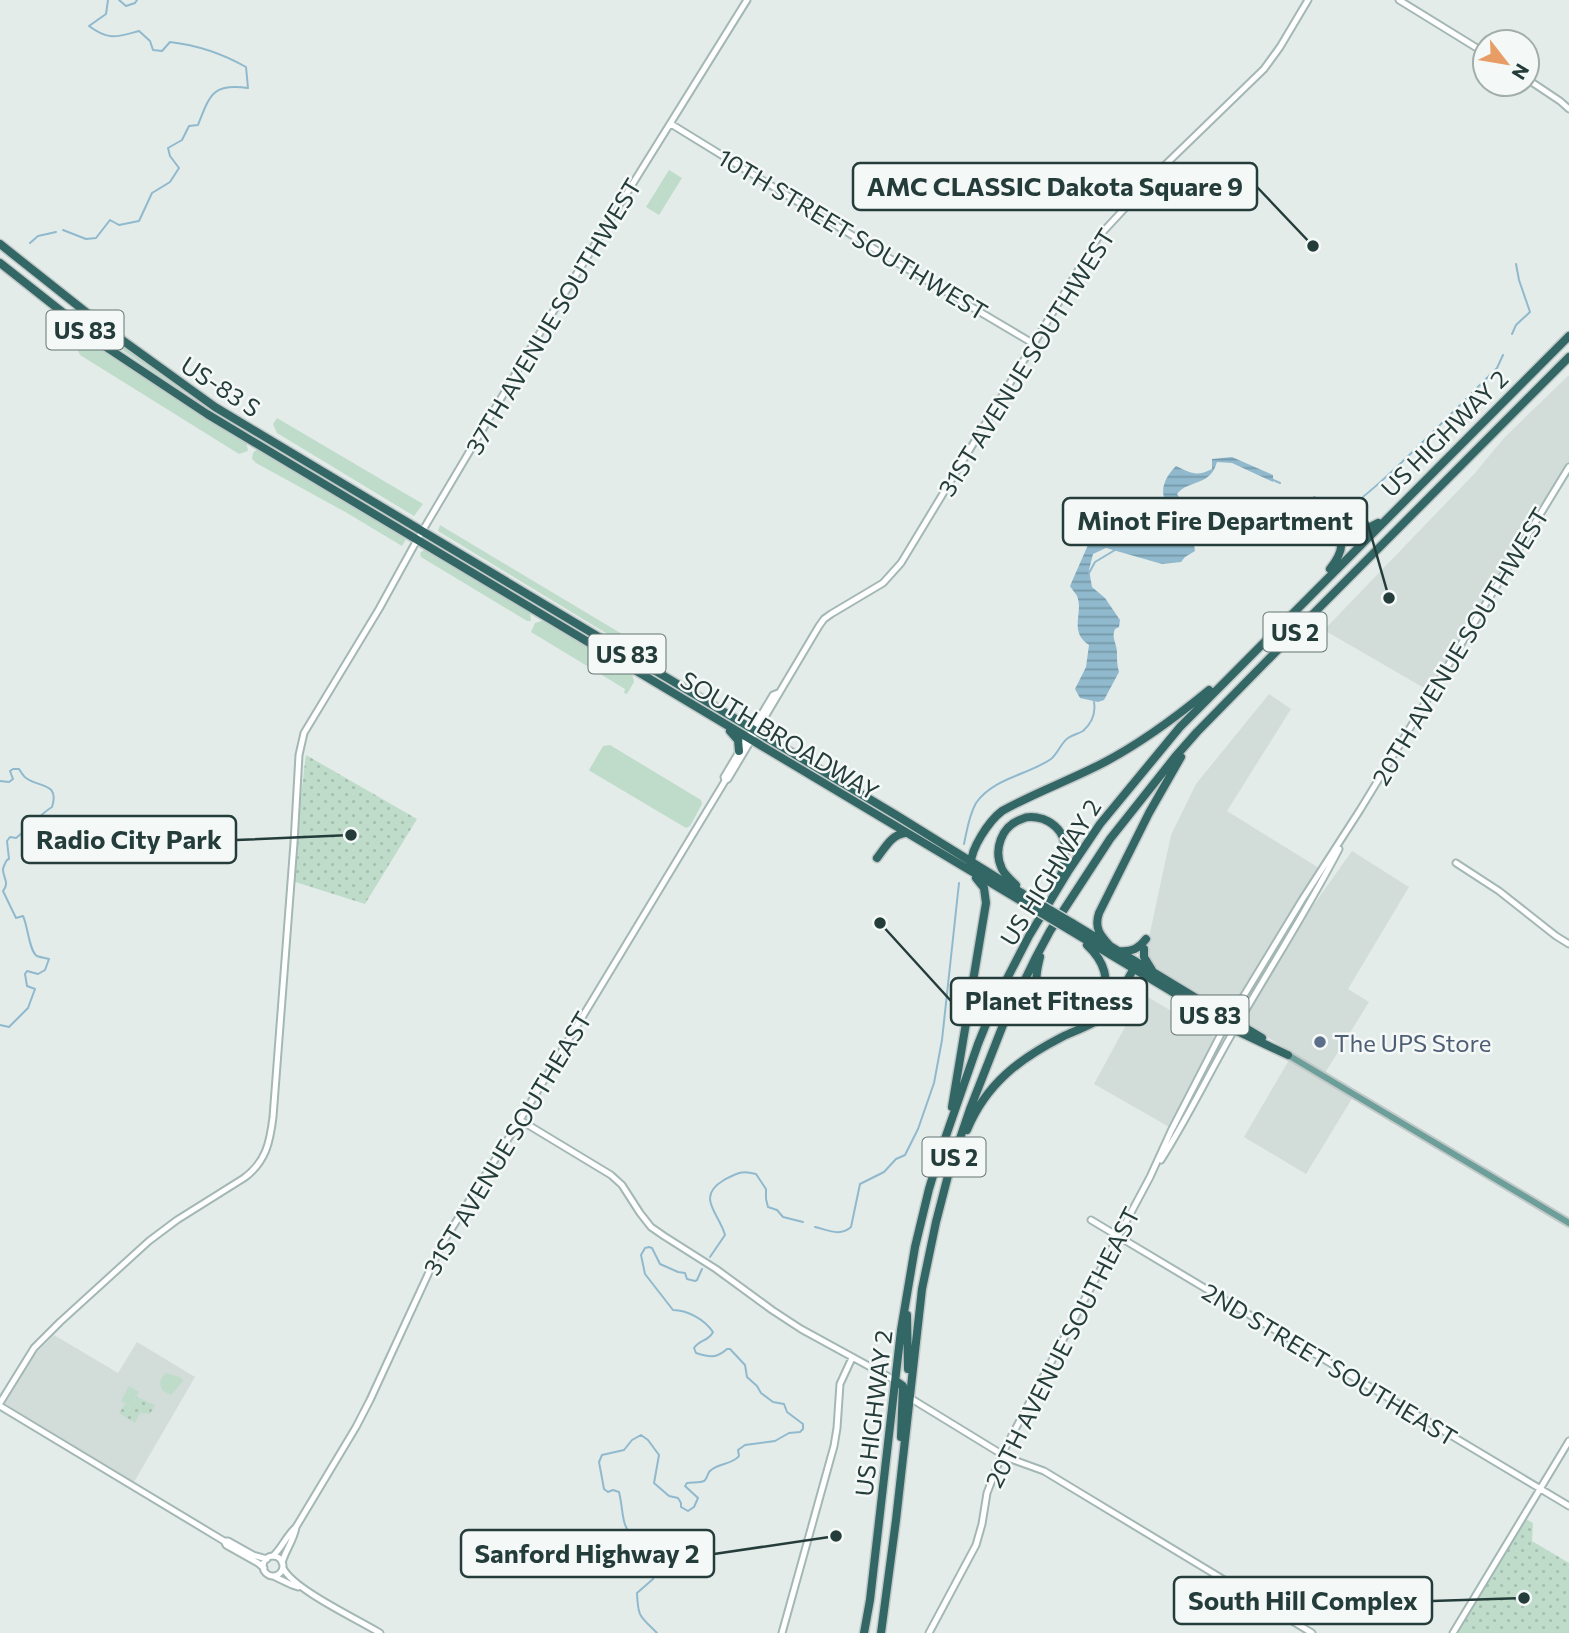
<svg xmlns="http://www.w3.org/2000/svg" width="1569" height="1633" font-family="Commissioner,sans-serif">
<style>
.built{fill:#d2dcd9}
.grass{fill:#bfdccb}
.park{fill:url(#park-dots)}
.water{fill:url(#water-rules)}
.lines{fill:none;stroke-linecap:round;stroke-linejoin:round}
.stream{stroke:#90b9cd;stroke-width:2}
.secondary-casing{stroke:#a3b7b4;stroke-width:9}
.primary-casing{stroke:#c2c9c8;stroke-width:10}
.highway-casing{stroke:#c2c9c8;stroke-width:11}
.secondary{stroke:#fff;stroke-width:5}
.primary{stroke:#6c9e9a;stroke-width:6}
.highway{stroke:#336765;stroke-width:8}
.highway-bridge-casing{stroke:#c2c9c8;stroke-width:11;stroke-linecap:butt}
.highway-bridge{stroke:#336765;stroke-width:8}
.service-dot{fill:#5c6f8a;stroke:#f4f9f7;stroke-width:2.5}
.labels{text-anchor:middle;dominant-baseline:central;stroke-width:5;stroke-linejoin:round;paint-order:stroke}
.shield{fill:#f4f9f7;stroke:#637573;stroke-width:2}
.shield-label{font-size:23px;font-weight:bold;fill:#253d3a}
.street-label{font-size:24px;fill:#253d3a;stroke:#f4f9f7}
.service-label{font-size:24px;fill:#4e5e75;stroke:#f4f9f7;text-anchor:start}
.leader{fill:none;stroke:#253d3a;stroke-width:2.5}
.callout-dot{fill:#253d3a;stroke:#f4f9f7;stroke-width:2.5}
.callout{fill:#f4f9f7;stroke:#253d3a;stroke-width:2.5}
.callout-label{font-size:26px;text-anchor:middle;font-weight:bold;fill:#253d3a}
</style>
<defs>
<pattern id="park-dots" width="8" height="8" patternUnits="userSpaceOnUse" patternTransform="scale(1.75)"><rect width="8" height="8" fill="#bfdccb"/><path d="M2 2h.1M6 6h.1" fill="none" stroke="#a4beaf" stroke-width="1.8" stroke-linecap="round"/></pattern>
<pattern id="water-rules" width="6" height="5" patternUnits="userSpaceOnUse" patternTransform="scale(1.75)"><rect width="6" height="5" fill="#90b9cd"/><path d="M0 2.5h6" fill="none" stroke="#7598a7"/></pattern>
</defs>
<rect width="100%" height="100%" fill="#e4ecea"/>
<!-- built -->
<path class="built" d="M1569,375V465L1431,692L1324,630L1475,473L1504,438Z
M1269,694L1291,709L1227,811L1319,868L1229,1016L1158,972L1147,956L1148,942L1171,835L1196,784Z
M1352,851L1409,887L1348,989L1369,1002L1325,1073L1243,1022L1302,921Z
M1143,994L1216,1038L1171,1128L1094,1084Z
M1289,1060L1353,1097L1306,1174L1244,1137Z
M54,1335L118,1373L137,1342L195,1377L134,1482L4,1404L35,1354Z"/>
<!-- grass -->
<path class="grass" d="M669,170L682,178L659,215L646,207Z
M81,315H84L204,401L176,388L80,320L79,318Z
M77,327C132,370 187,405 246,441L248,451L239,454L80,355L68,329Z
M277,418L423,504L414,516L277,433L273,424Z
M256,450H261L406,539L402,546L347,513L256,463L252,459L253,453Z
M440,525L647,649L642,655L438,531Z
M425,549L530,612L531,621H527L421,557L420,553Z
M545,620L632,673L634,682L627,694L624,693L625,689L531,632L535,623Z
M610,745L701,800L702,804L690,826L686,828L590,771L589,770L603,746Z
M166,1373L180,1377L183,1381L171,1395L163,1391C158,1384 160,1378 166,1373Z
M129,1386L139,1392L131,1407L121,1401Z"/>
<!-- park -->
<path class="park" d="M306,755L417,819L365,904L292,881L294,851Z
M137,1397L155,1405L150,1414L140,1413L135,1423L119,1413L125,1404L131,1407Z
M1526,1519L1533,1523L1532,1541L1569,1563V1633H1458Z"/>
<!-- water -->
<path class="water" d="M1232,457L1273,475V482L1232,463L1217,462C1210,487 1189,479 1177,494L1184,504L1199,520L1203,538L1194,544L1195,551L1185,557L1181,562L1162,564L1106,548L1093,554L1089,570L1092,587L1105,598L1120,620L1119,627L1115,629C1111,639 1117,643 1117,653C1117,660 1117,665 1119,672L1104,700L1098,702L1080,698L1075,689L1086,667L1089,645C1068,631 1084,613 1077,596C1077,595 1070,587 1070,586L1091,538L1110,526L1174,545C1205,522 1136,507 1176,466C1191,473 1196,477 1212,469V459Z"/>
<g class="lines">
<!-- stream -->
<path class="stream" d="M119,0L126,6L135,3L137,0
M63,230L86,239L96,238L110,220L119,225L139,221L152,193L170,182L179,168L170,156L168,148L182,140L189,126L198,125C210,95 212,83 248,88L246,67C223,54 196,45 170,42L162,51L153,50L150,41L139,31C117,37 109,41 89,26L106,14L108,0
M30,243L38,236L56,232
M1512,334L1516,325L1530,312L1519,280L1516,264
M1271,479L1280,483
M1314,497C1323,500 1336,508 1345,508C1362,507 1477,387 1497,368L1503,355
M1173,515L1185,529
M1089,573L1095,562L1115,550
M0,781L9,782L13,779L10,771L13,769H19C21,772 23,776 26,778C39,788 60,782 52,807C39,815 29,828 16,838L10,837L7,841L9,859L7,860C6,861 3,868 3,869C3,879 10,882 3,891L16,918L23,916C28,926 29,951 37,956C39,957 46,958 49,959L45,970L38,974L27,971L25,974L27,986L35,989L28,1008L9,1027L0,1025
M964,844C967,830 969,815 976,803C993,778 1028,775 1051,759C1058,753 1061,743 1068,738C1072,735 1078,734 1083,731C1092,723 1096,714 1094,702
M815,1227C828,1230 840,1237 851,1227L860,1184L884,1172L896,1159L905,1155L918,1129L934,1083L942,1040L959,883
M710,1257L725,1235C719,1213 695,1197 724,1180C737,1173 741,1170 756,1174L766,1189V1199L768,1207L777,1210L783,1217L803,1222
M657,1633C640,1616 638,1618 637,1593L653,1579V1574L644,1569L633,1555L634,1540C620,1523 624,1512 619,1492L613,1490L608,1492L604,1489L599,1462L602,1455L624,1450L632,1440L641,1435L648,1440L659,1455L654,1483L669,1496L678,1498L681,1503V1507L688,1511L694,1507L698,1498L685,1486L687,1483C691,1482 700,1483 704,1481C706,1480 708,1474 709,1472C717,1463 732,1465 739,1456L738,1450L745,1445L775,1441L789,1433L800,1432L803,1429V1424L787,1412L784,1404L773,1402L761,1393L757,1386L747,1377L745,1365L730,1349H727C716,1359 709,1357 696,1353L694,1348C699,1340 709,1341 713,1332C704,1319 687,1310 673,1310L645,1274L641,1255L645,1248L649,1247L652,1248L660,1264L678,1272L685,1273L687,1279L695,1281L697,1280L702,1269"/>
<!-- secondary casing -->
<g class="secondary-casing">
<path id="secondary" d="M1399,0L1485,53
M1527,79L1560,101L1569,109
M671,124L889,258L1034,344
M725,781L724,777L773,695L778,693
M1456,863L1499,891L1556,936L1569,944
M520,1120L611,1175L622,1185L640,1213L651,1227L664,1236L716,1269L772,1310L801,1329L896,1381
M1161,1160C1189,1116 1211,1069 1237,1025C1271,966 1308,909 1339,849
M1091,1220L1569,1506
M910,1398L1008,1458L1044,1471L1312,1633
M0,1403L34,1348L60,1322L149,1241L177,1220L244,1178C266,1162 270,1142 273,1117L294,843L299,755L304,733L379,609L417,540L538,336L747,0
M0,1406L224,1541L226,1545L258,1563L264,1568
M224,1541H228L253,1555L267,1559
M273,1556C282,1548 286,1536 296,1527L356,1427L370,1400L442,1244L520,1120L725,781L728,779L819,626L824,619L831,614L873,589L883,583L901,563L1099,236L1165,165L1264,69L1280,47L1308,0
M263 1566a10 10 0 1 1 20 0a10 10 0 1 1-20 0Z
M282,1563C285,1551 294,1540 296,1527
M283,1568C293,1589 357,1619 380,1633
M273,1576L292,1585L298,1587
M782,1633L834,1446L837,1428L840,1384L852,1358
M929,1633L976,1545L982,1524L987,1493L1002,1454L1150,1177L1171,1131L1223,1030L1302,900L1360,810L1569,467
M1453,1633L1569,1441"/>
</g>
<!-- primary casing -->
<g class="primary-casing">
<path id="primary" d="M1288,1055L1569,1223"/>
</g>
<!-- highway casing -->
<g class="highway-casing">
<path id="highway" d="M0,244L111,332L215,407L896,815L1033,900
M0,263L109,349L207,414L1026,904
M1329,524C1346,540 1344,551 1330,569
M1334,527C1351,534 1362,532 1378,523
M730,731L738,740L739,751
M877,858C885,848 891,835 905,833
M971,865C970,849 989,821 1002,811C1034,793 1068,781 1101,764C1140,744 1175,718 1209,690
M1016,885C1011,880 1005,875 1002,869C993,850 1001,826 1022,819C1028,816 1036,817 1043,819C1071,830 1068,857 1059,880
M1072,923L1262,1038
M1068,929L1239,1032L1288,1055
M1110,946C1100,935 1094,928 1099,913L1149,813L1181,757
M1144,949V957L1152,970
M1119,951C1132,952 1138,949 1146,939
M1040,957C1038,966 1035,975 1037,984C1040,1002 1059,1015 1077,1012C1085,1011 1091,1007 1096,1001C1114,982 1103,960 1087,945
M952,1107L986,903L984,888L976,878
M967,1130C986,1084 1019,1059 1062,1037C1076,1030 1094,1025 1105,1014C1119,1000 1127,979 1137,963
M907,1315L908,1369
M896,1381L903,1386L901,1437
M864,1633L870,1600L901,1330L915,1247L929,1189L940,1153L978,1044L995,1002L1029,936L1069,870L1100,824L1180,727L1569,336
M881,1633L896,1520L922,1289L936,1222L950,1168L970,1109L1003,1025L1035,959L1050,931L1110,839L1175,757L1197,732L1308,619L1569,357"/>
</g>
<!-- secondary -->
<use href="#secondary" class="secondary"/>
<!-- primary -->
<use href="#primary" class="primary"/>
<!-- highway -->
<use href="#highway" class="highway"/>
<!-- highway-bridge casing -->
<g class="highway-bridge-casing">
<path id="highway-bridge" d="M1033,900L1072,923
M1026,904L1068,929"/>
</g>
<!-- highway-bridge -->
<use href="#highway-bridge" class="highway-bridge"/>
</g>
<!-- markers -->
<circle class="service-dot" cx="1320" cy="1042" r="7"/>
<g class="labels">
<!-- shield labels -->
<g class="shield">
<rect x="46.5" y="310.5" width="77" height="39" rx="5"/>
<rect x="1263.5" y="612.5" width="63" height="39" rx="5"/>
<rect x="588.5" y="634.5" width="77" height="39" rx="5"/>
<rect x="1171.5" y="995.5" width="77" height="39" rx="5"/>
<rect x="922.5" y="1137.5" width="63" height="39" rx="5"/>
</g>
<g class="shield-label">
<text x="85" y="330">US 83</text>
<text x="1295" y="632">US 2</text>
<text x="627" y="654">US 83</text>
<text x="1210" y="1015">US 83</text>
<text x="954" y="1157">US 2</text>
</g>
<!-- street labels -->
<g class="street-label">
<text transform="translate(853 234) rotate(31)">10TH STREET SOUTHWEST</text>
<text transform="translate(553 316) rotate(-59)">37TH AVENUE SOUTHWEST</text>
<text transform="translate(1026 362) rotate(-58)">31ST AVENUE SOUTHWEST</text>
<text transform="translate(221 386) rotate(33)">US-83 S</text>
<text transform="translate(1444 433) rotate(-45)">US HIGHWAY 2</text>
<text transform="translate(1460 646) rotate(-59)">20TH AVENUE SOUTHWEST</text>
<text transform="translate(780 735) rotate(31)">SOUTH BROADWAY</text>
<text transform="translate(1050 872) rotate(-58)">US HIGHWAY 2</text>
<text transform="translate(507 1143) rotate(-59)">31ST AVENUE SOUTHEAST</text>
<text transform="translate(1062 1347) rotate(-63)">20TH AVENUE SOUTHEAST</text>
<text transform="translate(1330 1364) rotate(31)">2ND STREET SOUTHEAST</text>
<text transform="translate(873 1413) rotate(-83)">US HIGHWAY 2</text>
</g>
<!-- service labels -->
<g class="service-label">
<text x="1334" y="1042">The UPS Store</text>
</g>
</g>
<!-- callouts -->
<path class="leader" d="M1313 246L1257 187M1389 598L1367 521M351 835L236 840M880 923L951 1001M836 1536L714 1554M1524 1598L1432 1601"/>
<g class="callout-dot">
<circle cx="1313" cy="246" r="7"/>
<circle cx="1389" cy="598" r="7"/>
<circle cx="351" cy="835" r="7"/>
<circle cx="880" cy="923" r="7"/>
<circle cx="836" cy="1536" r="7"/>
<circle cx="1524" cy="1598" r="7"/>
</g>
<g class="callout">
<rect x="853" y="163" width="404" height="47" rx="7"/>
<rect x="1063" y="498" width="304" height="47" rx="7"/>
<rect x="22" y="816" width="214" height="47" rx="7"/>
<rect x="951" y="978" width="196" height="47" rx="7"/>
<rect x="461" y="1530" width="253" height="47" rx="7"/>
<rect x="1174" y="1577" width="258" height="47" rx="7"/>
</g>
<g class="callout-label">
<text x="1055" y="196">AMC CLASSIC Dakota Square 9</text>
<text x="1215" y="530">Minot Fire Department</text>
<text x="129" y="849">Radio City Park</text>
<text x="1049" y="1010">Planet Fitness</text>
<text x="587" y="1563">Sanford Highway 2</text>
<text x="1303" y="1610">South Hill Complex</text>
</g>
<!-- north arrow -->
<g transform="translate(1506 63) rotate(121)"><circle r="33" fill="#f4f9f7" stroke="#a1aeab" stroke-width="2"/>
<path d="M0-5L12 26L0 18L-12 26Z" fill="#e89d67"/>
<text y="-10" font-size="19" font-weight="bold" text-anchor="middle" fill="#253d3a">N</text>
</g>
</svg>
